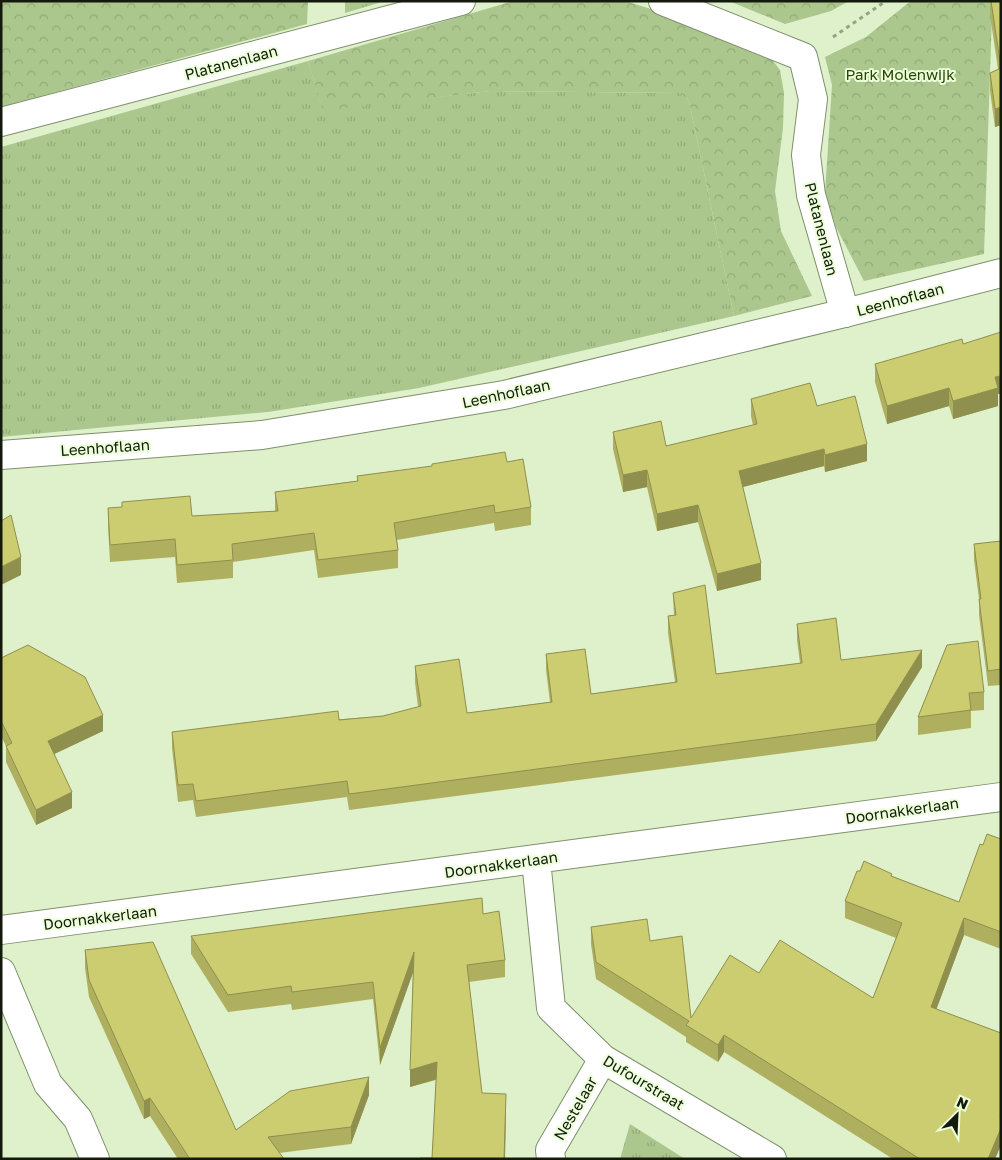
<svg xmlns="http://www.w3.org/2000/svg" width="1002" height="1160" font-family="'Golos Text',sans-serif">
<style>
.grass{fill:url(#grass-tufts)}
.forest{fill:url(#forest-crowns)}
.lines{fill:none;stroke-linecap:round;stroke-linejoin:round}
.minor-casing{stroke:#7e906c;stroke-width:30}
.tertiary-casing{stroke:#7e906c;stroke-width:30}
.path{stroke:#95a486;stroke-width:3;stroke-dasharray:4 4;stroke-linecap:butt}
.minor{stroke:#fff;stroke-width:28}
.tertiary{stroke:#fff;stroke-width:28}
.wall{fill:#afaf60}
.shaded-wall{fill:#8f8f4e}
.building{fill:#cccc70;stroke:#8f8f4e}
.labels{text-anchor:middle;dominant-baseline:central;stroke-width:4;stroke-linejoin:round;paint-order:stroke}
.street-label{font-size:15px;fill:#131a0c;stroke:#ebffd8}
.park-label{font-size:15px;fill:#2d4408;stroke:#ebffd8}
</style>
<defs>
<pattern id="grass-tufts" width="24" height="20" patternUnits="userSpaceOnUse" patternTransform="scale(1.25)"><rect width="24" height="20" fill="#abc78d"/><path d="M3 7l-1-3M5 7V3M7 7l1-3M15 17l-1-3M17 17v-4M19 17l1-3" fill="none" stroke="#92aa78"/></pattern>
<pattern id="forest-crowns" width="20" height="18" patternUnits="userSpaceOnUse" patternTransform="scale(1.25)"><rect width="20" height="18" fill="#abc78d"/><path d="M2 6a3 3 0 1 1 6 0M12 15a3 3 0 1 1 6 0" fill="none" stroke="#92aa78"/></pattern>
</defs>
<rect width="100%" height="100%" fill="#def1cb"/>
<!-- grass -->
<path class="grass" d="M345,1H385L345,13Z
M308,61L323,110L490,91L680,93L689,101L734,316L419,388L268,412L1,437V147Z
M630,1124L685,1159H620Z"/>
<!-- forest -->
<path class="forest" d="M1,1H308L307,24L1,107Z
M513,1H625L690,21L770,57L780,70L784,93L783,128L775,191L781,231L812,296L734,316L689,101L680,93L490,91L323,111L308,61Z
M729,1H849L831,11L785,24Z
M913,1H1001L992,14L984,254L864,281L836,227L825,193L832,85L825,57L866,37L907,4Z"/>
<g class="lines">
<!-- minor casing -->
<g class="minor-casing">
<path id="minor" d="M663,1L803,57L813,99L806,155L811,195L845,313
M1,122L461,1
M536,860L551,1008L603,1059L772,1159
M1,930L1001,797
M1,972L48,1084L78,1119L95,1159
M551,1159L550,1150L603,1059"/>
</g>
<!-- tertiary casing -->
<g class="tertiary-casing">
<path id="tertiary" d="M1,455L262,435L504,395L845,313L1001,273"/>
</g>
<!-- path -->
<path class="path" d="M833,37L886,1"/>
<!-- minor -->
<use href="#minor" class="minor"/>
<!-- tertiary -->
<use href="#tertiary" class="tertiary"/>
</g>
<!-- wall -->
<path class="wall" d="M990,1H1001V125L995,127L990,91V73L998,69L990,15Z
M963,344L998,394V406L953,419L949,406L887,424L875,382V364Z
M751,399L817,406L867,461L825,472L824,466L743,487L761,580L717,591L698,522L657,531L647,487L623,492L613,449V432L666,446L753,425L751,416Z
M507,462L531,507V525L495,531L494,523L397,540L398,550V568L318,578L314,550L233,562V578L177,583L175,557L110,562L108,526V508L192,516L275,511V492L357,481V476Z
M1001,541V685L988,686L979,615V599L974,560V544Z
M673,593L716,674L800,663L797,640V624L841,660L922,667L876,741L349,810L347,797L196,817L193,800L178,802L172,748V732L383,716L418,707L415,682V666L467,713L550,702L546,670V654L591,694L675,682L668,633V616H674Z
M947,645L984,692V710L971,711V728L918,735V717Z
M1,658L103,731L54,754L72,808L36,825L6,762V746L1,736Z
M1001,839V949L964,935L936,1009L1001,1033V1145L995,1159H893L724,1052L718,1062L686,1042V1037L596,979L591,944V927L650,941L691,1018L759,973L873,998L896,938L845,918V901L892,876L959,902L983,845Z
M483,914L505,960V977L469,982L482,1093L506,1112L505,1159H420L432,1158L436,1080L410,1087L413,972L380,1065L373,999L292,1010L291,1004L228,1012L191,954V936Z
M85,950L236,1130L369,1095L351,1144L279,1153L284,1159H178L150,1116L144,1119L89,997L85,968Z"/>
<!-- shaded-wall -->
<path class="shaded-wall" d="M1001,107V125L995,127V109Z
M1001,376V394H998V406L953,419V401L995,377Z
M949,388V406L887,424V406Z
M867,444V461L825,472V455Z
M824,449V466L739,488V471Z
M647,470V487L623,492V475Z
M698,505V522L657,531V514Z
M21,557V575L1,585V567Z
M761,563V580L717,591V574Z
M922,650V667L876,741V724Z
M103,715V731L48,757V741Z
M72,792V808L36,825V810Z
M964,918V935L931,1024V1007Z
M414,952V970L380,1065V1048Z
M724,1035V1052L718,1062V1045Z
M437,1062V1079L410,1087V1070Z
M369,1077V1095L351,1144V1127Z
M506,1094L505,1159H504Z
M150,1098V1116L144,1119V1101Z
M1001,1113V1145L995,1159H988Z"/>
<!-- building -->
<path class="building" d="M991,1H1001V68Z
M1001,68V107L995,109L990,73Z
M1001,332V376L995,377L998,388L953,401L949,388L887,406L875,364L962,339L963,344Z
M810,383L817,406L855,396L867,444L825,455L824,449L739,471L761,563L717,574L698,505L657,514L647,470L623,475L613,432L661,421L666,446L757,424L751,399Z
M505,452L507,462L523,459L531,507L495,513L494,505L394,523L398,550L318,560L314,533L232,544L233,560L177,565L175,539L110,545L108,508L122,507V502L190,496L192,516L278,511L275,492L358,481L357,476L432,466V464Z
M11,515L21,557L1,567V521Z
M1001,541V669L988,671L979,599H981L974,544Z
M705,585L716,674L802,663L797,624L836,618L841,660L922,650L876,724L349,794L347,781L196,801L193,784L178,785L172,732L338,711L339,720L383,716L421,706L415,666L459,659L467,713L552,702L546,654L585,649L591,694L677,682L668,616L676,615L673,593Z
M978,641L984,692L969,693L971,710L918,717L947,645Z
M28,645L85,677L103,715L48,741L72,792L36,810L6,746L12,743L1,721V658Z
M987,834L1001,839V932L964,918L931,1007L1001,1033V1113L1000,1116L1001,1117V1128L988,1159H920L724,1035L718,1045L686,1025L689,1021L596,962L591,927L647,919L650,941L682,936L691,1018L730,955L759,973L780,940L873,998L902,923L845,901L857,871H860L864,861L892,874L891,876L959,902L980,844L983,845Z
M482,898L483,914L499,911L505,960L467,965L482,1093L506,1094L504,1159H421L420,1158H432L437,1062L410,1070L414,952L380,1048L373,982L292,992L291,986L228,995L191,936Z
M153,942L236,1130L290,1091L369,1077L351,1127L268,1137L284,1159H190L150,1098L144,1101L89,980L85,950Z"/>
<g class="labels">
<!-- street labels -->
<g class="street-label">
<text transform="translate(231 62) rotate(-15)">Platanenlaan</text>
<text transform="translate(822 229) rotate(76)">Platanenlaan</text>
<text transform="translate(900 299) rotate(-15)">Leenhoflaan</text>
<text transform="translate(506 393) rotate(-12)">Leenhoflaan</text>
<text transform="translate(105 447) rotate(-4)">Leenhoflaan</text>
<text transform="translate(902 810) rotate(-8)">Doornakkerlaan</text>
<text transform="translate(501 864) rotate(-8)">Doornakkerlaan</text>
<text transform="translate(100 917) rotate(-7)">Doornakkerlaan</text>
<text transform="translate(644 1082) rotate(31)">Dufourstraat</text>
<text transform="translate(575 1108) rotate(-60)">Nestelaar</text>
</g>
<!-- park labels -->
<g class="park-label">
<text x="900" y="74">Park Molenwijk</text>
</g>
</g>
<!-- border -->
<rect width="1002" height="1160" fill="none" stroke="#131a0c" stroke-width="5"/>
<!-- north arrow -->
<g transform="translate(957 1115) rotate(24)" stroke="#ebffd8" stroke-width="4" paint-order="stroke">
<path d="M0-4L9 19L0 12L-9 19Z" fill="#131a0c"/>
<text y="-8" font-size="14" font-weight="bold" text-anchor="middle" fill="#131a0c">N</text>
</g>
</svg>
